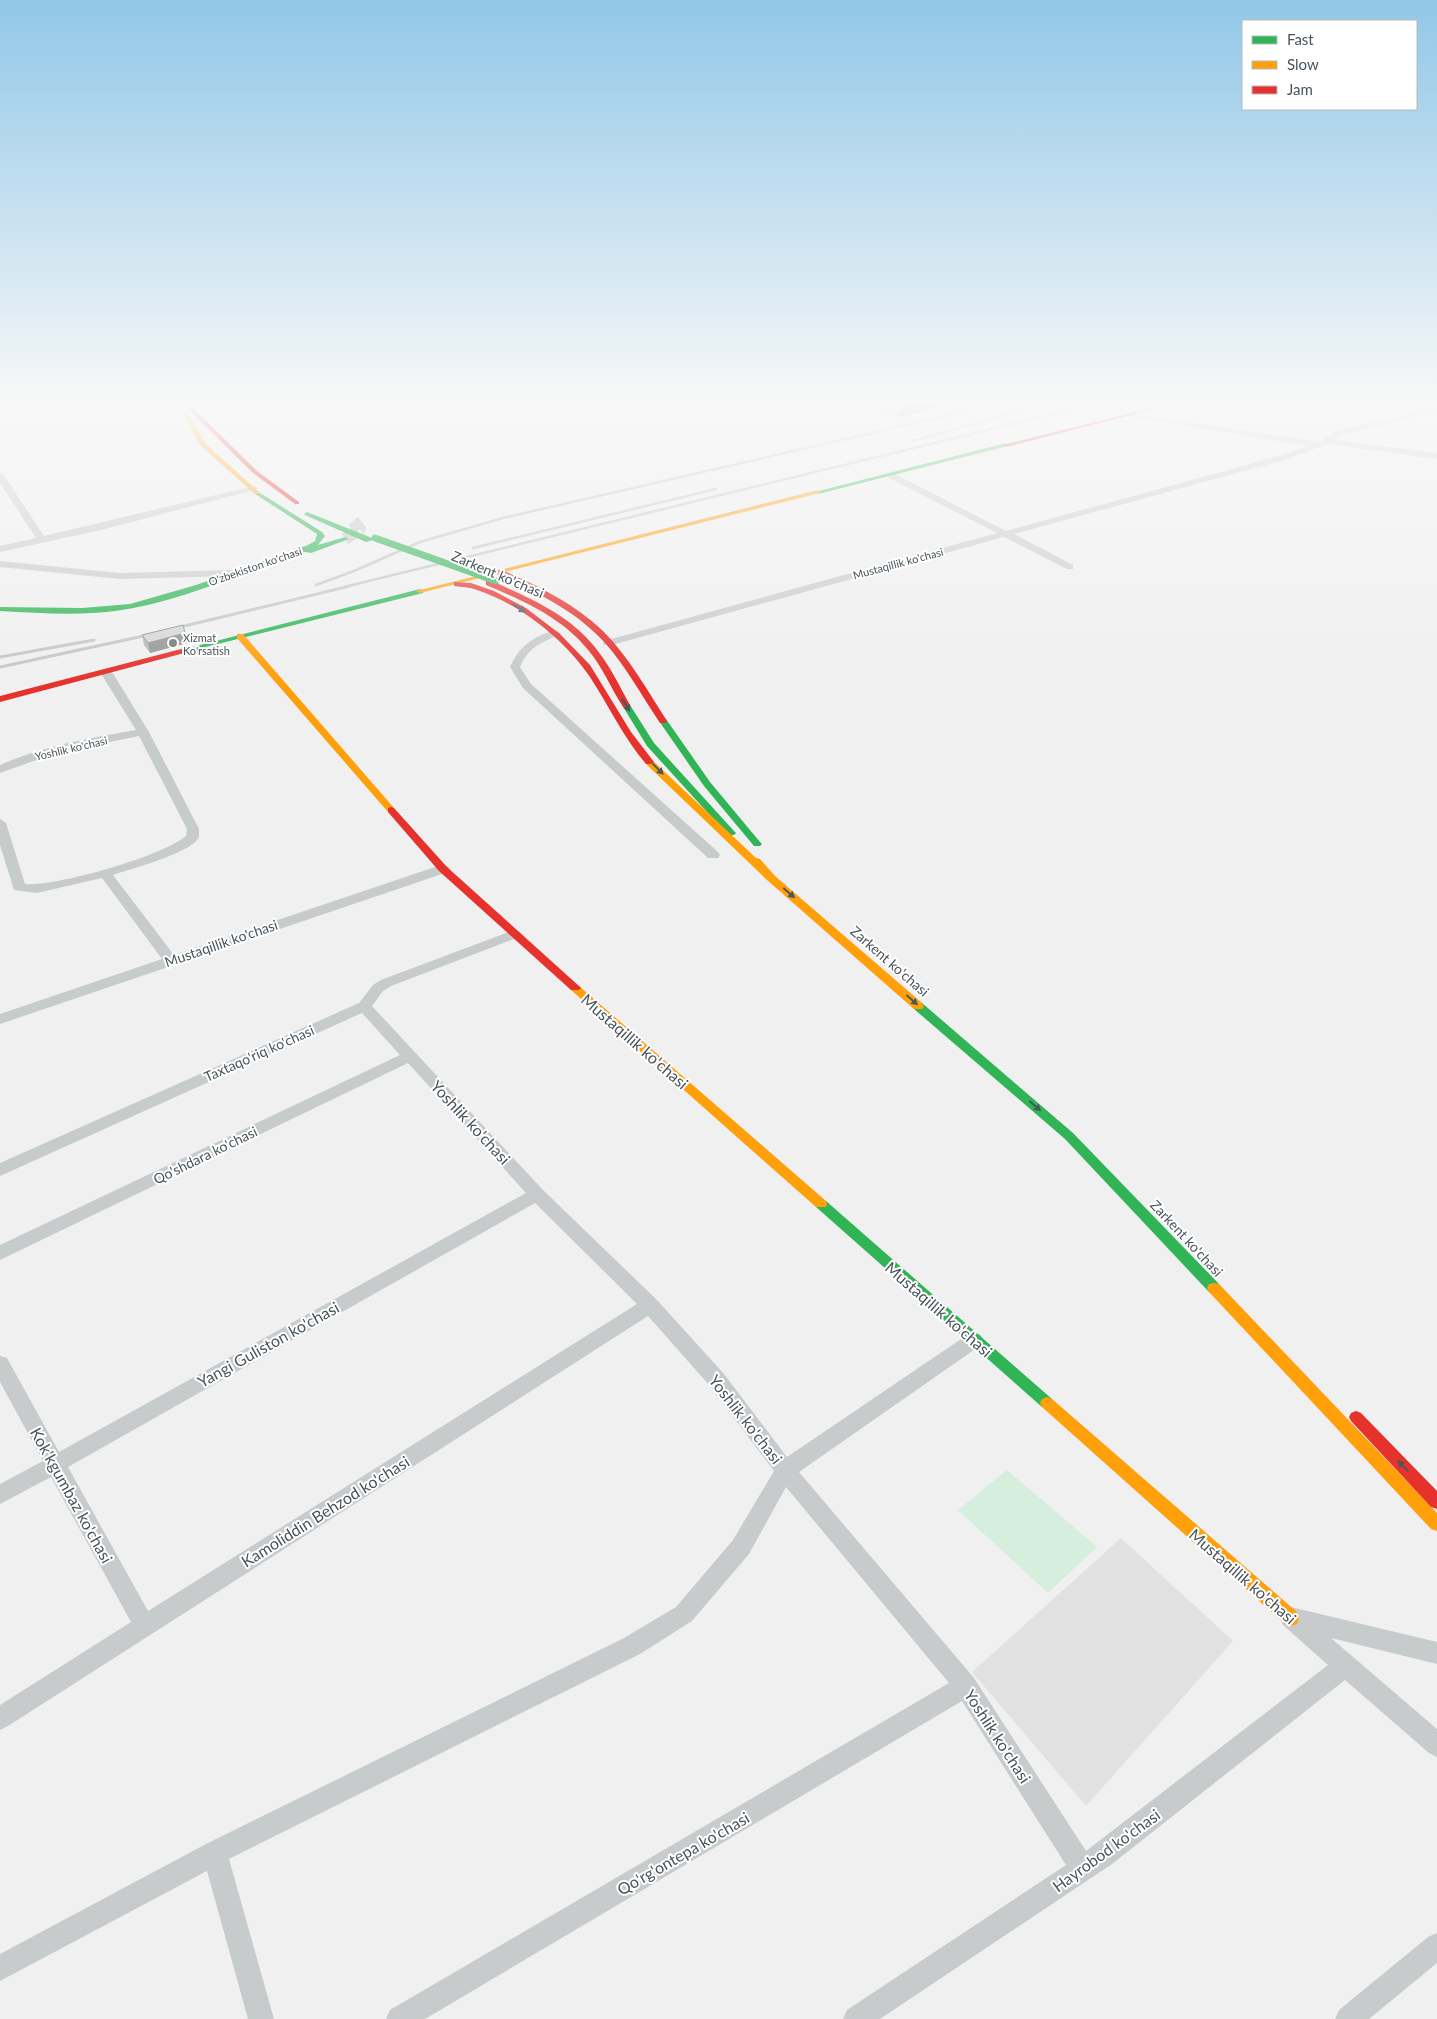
<svg xmlns="http://www.w3.org/2000/svg" width="1437" height="2019" font-family="Lato,sans-serif">
<style>
.education{fill:#e2e1e2}
.green{fill:#d6eedd}
.lines{fill:none;stroke-linecap:round;stroke-linejoin:round}
.secondary-tunnel{stroke:#c6c9cb;stroke-width:12;stroke-dasharray:12 6;stroke-linecap:butt}
.street{fill:#c8cbcc;fill-rule:evenodd}
.fast{fill:#30b455;fill-rule:evenodd}
.slow{fill:#ff9f0a;fill-rule:evenodd}
.jam{fill:#e5322d;fill-rule:evenodd}
.rail-far1{stroke:#c4c6c7;stroke-width:2.5}
.rail{stroke:#c4c6c7;stroke-width:3}
.fast-bridge{stroke:#30b455;stroke-width:7}
.wall{fill:#b8baba}
.shaded-wall{fill:#969797}
.building{fill:#d6d8d8;stroke:#969797}
.oneway{fill:#47595b}
.poi-dot{fill:#838b8f;stroke:#fff;stroke-width:2}
.labels{text-anchor:middle;dominant-baseline:central;stroke-width:4;stroke-linejoin:round;paint-order:stroke}
.far-street-label{font-size:11px;fill:#48545b;stroke:#fff}
.far-poi-label{font-size:11px;fill:#48545b;stroke:#fff;text-anchor:start}
.street-label{font-size:14px;fill:#48545b;stroke:#fff}
.near-street-label{font-size:16px;fill:#48545b;stroke:#fff}
</style>
<rect width="100%" height="100%" fill="#f0f0f0"/>
<!-- education -->
<path class="education" d="M1121,1538L1233,1641L1086,1806L972,1672Z"/>
<!-- green -->
<path class="green" d="M1007,1470L1097,1547L1048,1593L958,1510Z"/>
<g class="lines">
<!-- secondary-tunnel -->
<path class="secondary-tunnel" d="M345,539L360,529L353,521"/>
<!-- street -->
<path class="street" d="M1437,407V411L1343,435L1335,440L1437,453V459L1328,444L1281,461L1014,534L1073,565V569H1067L1004,537L612,645H604L603,643L604,641L997,533L887,477V473H893L1006,531L1275,457L1309,446L1130,417L1126,415L1127,413L1319,442L1337,431Z
M0,473L3,474L44,536L254,486L258,489L105,529L0,552V546L36,538L0,483Z
M0,561L120,573L233,570L238,573L233,576L120,579L0,567Z
M556,630L561,633L560,635C541,642 528,648 520,667L531,684L718,852L720,855L718,858H708L523,688L510,667C519,646 534,636 556,630Z
M106,669L112,672L149,732L199,829C199,832 199,834 199,837C192,853 130,869 113,875L174,955L438,866H448L450,869L448,872L0,1024V1014L162,959L102,878L37,893L14,890L0,845V819L6,823L25,884C55,887 163,856 186,836L187,829L139,736L56,753L0,773V765C43,746 90,738 136,730L100,672Z
M514,930L519,931L521,934L519,937L391,986L383,991L372,1006L543,1190L657,1300L724,1374L787,1457L967,1335L974,1332L981,1335L983,1340L981,1345L799,1472L974,1678L1086,1851L1328,1665L1283,1625L1280,1618L1283,1611L1291,1607L1437,1642V1664L1331,1638L1437,1729V1757L1429,1753L1345,1680L1112,1864L880,2019H843L847,2010L1066,1865L962,1701L425,2019H386L390,2010L949,1683L786,1487L749,1554L692,1621L640,1654L229,1859L274,2019H248L207,1871L0,1981V1954L206,1844L624,1638L676,1607L733,1540L774,1471L710,1386L648,1316L8,1726L0,1730V1705L131,1622L51,1477L0,1504V1484L43,1461L0,1382V1356L7,1358L59,1452L526,1193L408,1063L0,1260V1245L400,1055L362,1013L0,1176V1163L359,1003L373,985L381,980ZM535,1203L637,1304L148,1611L68,1467Z
M1437,1933V1963L1369,2019H1335L1339,2010L1428,1937Z"/>
<!-- fast -->
<path class="fast" d="M1006,443L1009,445L1008,446L818,494L815,492Z
M257,491L322,532L325,536L318,545L345,537L349,539L311,553L305,552C245,572 178,603 115,611C77,616 38,613 0,611V607L82,608L130,604L196,585L308,545L315,541L317,534L255,494L254,493Z
M307,512L372,538L373,540L366,542L305,515L304,514Z
M420,589L424,591L423,593L185,652L181,650Z
M626,702L630,705L654,743L734,831L736,833L734,835H728L647,746L622,705Z
M663,718L666,719L710,782L760,842L762,844L760,846H754L704,786L659,721Z
M918,1002L922,1003L1073,1133L1219,1284L1221,1288L1219,1292L1214,1293L1209,1292L1065,1139L914,1009L912,1006L914,1003Z
M821,1199L826,1201L1052,1399L1054,1403L1052,1407L1047,1409L1042,1407L816,1207L815,1204L816,1201Z"/>
<!-- slow -->
<path class="slow" d="M183,412H187L205,443L259,492V494H255L200,445Z
M818,490L820,491V493L420,593L416,591Z
M237,634H243L394,808V812H388L237,638Z
M649,759L652,760L756,858L760,859L775,876L922,1003L924,1006L922,1009H914L767,880L646,764V760Z
M575,985L579,986L826,1201L827,1204L826,1207H816L571,990L569,988L571,986Z
M1214,1283L1219,1284L1437,1513V1531L1431,1529L1209,1292L1207,1288L1209,1284Z
M1047,1397L1052,1399L1297,1612L1299,1618L1297,1624L1291,1626L1285,1624L1042,1407L1040,1403L1042,1399Z"/>
<!-- jam -->
<path class="jam" d="M1182,400H1191L1006,447L1003,445Z
M189,408H193L257,471L299,502V504H295L253,473L189,410Z
M496,570H502C538,586 574,603 603,631C629,657 647,690 667,721L666,723H660C642,696 627,668 606,644C576,610 536,592 496,574Z
M486,581H492C529,598 568,614 594,646C609,664 619,685 630,705L629,707H623C611,688 603,668 589,651C563,618 524,601 486,585Z
M454,582L471,583L494,591L526,608L560,634L590,665L631,732L654,762L652,764H646C623,737 609,706 590,677C565,640 520,604 477,590C469,587 462,587 454,586Z
M185,648H188V652L0,702V696Z
M391,807L394,808L447,867L579,986L581,988L579,990H571L439,871L388,812V808Z
M1356,1411L1361,1413L1437,1491V1509L1431,1507L1351,1421L1349,1417L1351,1413Z"/>
<!-- rail-far1 -->
<path class="rail-far1" d="M1053,405L1071,400
M912,441L1059,400
M473,548L716,489
M316,585L354,571L420,542L503,518L1015,400
M344,587L1110,400"/>
<!-- rail -->
<path class="rail" d="M0,657L94,640
M0,667L139,637L350,586"/>
<!-- fast-bridge -->
<path class="fast-bridge" d="M375,538L496,581"/>
</g>
<!-- wall -->
<path class="wall" d="M862,400H972L899,417Z
M142,635L187,643L150,653L144,645Z"/>
<!-- shaded-wall -->
<path class="shaded-wall" d="M927,400H972L899,417L900,406Z
M185,633L187,643L150,653L148,643Z"/>
<!-- building -->
<path class="building" d="M886,400H927L900,406Z
M183,625L185,633L148,643L142,635Z"/>
<!-- one-way arrows -->
<defs><path id="oneway-solid" d="M-6-.8H1V-3.2L6.5 0L1 3.2V.8H-6Z" transform="scale(1.25)"/></defs>
<g class="oneway">
<use href="#oneway-solid" transform="translate(519 608) rotate(34)"/>
<use href="#oneway-solid" transform="translate(626 705) rotate(58)"/>
<use href="#oneway-solid" transform="translate(658 769) rotate(45)"/>
<use href="#oneway-solid" transform="translate(789 893) rotate(41)"/>
<use href="#oneway-solid" transform="translate(912 1000) rotate(41)"/>
<use href="#oneway-solid" transform="translate(1035 1106) rotate(41)"/>
<use href="#oneway-solid" transform="translate(1403 1466) rotate(-134)"/>
</g>
<!-- sky -->
<linearGradient id="sky" x2="0" y2="1"><stop stop-color="#91c7e8"/><stop offset="0.59" stop-color="#f8f8f8"/><stop offset="1" stop-color="#f8f8f8" stop-opacity="0"/></linearGradient>
<rect width="1437" height="682" fill="url(#sky)"/>
<!-- markers -->
<circle class="poi-dot" cx="173" cy="643" r="5"/>
<g class="labels">
<!-- far-street labels -->
<g class="far-street-label">
<text transform="translate(898 563) rotate(-15)">Mustaqillik ko'chasi</text>
<text transform="translate(255 566) rotate(-19)">O'zbekiston ko'chasi</text>
<text transform="translate(71 748) rotate(-13)">Yoshlik ko'chasi</text>
</g>
<!-- far-poi labels -->
<g class="far-poi-label">
<text x="183" y="637">Xizmat<tspan x="183" dy="13">Ko'rsatish</tspan></text>
</g>
<!-- street labels -->
<g class="street-label">
<text transform="translate(498 574) rotate(23)">Zarkent ko'chasi</text>
<text transform="translate(221 943) rotate(-19)">Mustaqillik ko'chasi</text>
<text transform="translate(890 961) rotate(41)">Zarkent ko'chasi</text>
<text transform="translate(259 1053) rotate(-24)">Taxtaqo'riq ko'chasi</text>
<text transform="translate(205 1155) rotate(-26)">Qo'shdara ko'chasi</text>
<text transform="translate(1187 1238) rotate(47)">Zarkent ko'chasi</text>
</g>
<!-- near-street labels -->
<g class="near-street-label">
<text transform="translate(635 1041) rotate(41)">Mustaqillik ko'chasi</text>
<text transform="translate(471 1122) rotate(47)">Yoshlik ko'chasi</text>
<text transform="translate(939 1309) rotate(41)">Mustaqillik ko'chasi</text>
<text transform="translate(268 1344) rotate(-29)">Yangi Guliston ko'chasi</text>
<text transform="translate(746 1419) rotate(52)">Yoshlik ko'chasi</text>
<text transform="translate(72 1495) rotate(61)">Kok'kgumbaz ko'chasi</text>
<text transform="translate(325 1511) rotate(-32)">Kamoliddin Behzod ko'chasi</text>
<text transform="translate(1243 1576) rotate(41)">Mustaqillik ko'chasi</text>
<text transform="translate(998 1736) rotate(57)">Yoshlik ko'chasi</text>
<text transform="translate(1106 1850) rotate(-36)">Hayrobod ko'chasi</text>
<text transform="translate(683 1853) rotate(-30)">Qo'rg'ontepa ko'chasi</text>
</g>
</g>
<!-- legend -->
<rect x="1242" y="20" width="175" height="90" fill="#ffffff" stroke="#b6bbbd"/>
<rect x="1252" y="36" width="25" height="8" fill="#30b455" stroke="#b6bbbd"/>
<text x="1287" y="45" font-size="15" fill="#48545b">Fast</text>
<rect x="1252" y="61" width="25" height="8" fill="#ff9f0a" stroke="#b6bbbd"/>
<text x="1287" y="70" font-size="15" fill="#48545b">Slow</text>
<rect x="1252" y="86" width="25" height="8" fill="#e5322d" stroke="#b6bbbd"/>
<text x="1287" y="95" font-size="15" fill="#48545b">Jam</text>
</svg>
